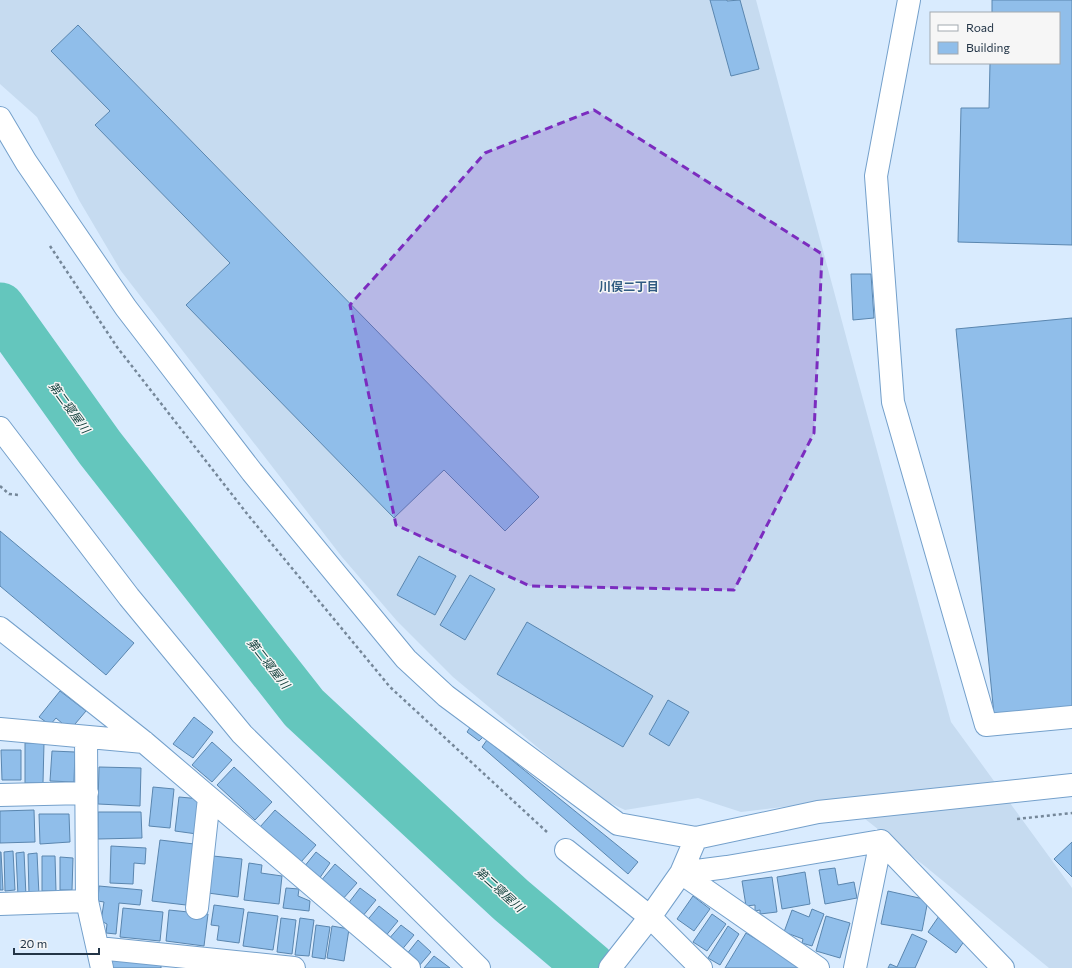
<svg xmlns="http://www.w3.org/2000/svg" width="1072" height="968" font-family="Commissioner,'Noto Sans JP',sans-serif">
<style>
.built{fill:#c6dbf0}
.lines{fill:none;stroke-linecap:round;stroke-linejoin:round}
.river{stroke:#64c6bd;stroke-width:51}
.building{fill:#90beea;stroke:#5a86af}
.minor-casing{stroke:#74a0cb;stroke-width:24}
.path{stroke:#758799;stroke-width:2.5;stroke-dasharray:3 3;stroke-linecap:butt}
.minor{stroke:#fff;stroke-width:22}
.marked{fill:#7b2cbf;fill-opacity:0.2;stroke:#7b2cbf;stroke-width:3;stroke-dasharray:8 5;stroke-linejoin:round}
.labels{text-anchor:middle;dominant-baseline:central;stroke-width:3;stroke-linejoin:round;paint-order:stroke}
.neighbourhood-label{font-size:12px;font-weight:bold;fill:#305b81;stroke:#f6f6f6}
.water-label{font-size:12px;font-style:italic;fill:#0f3d39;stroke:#f6f6f6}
</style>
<rect width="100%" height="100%" fill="#d9ebfe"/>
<!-- built -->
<path class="built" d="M0,0H756L855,370L951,722L1072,888V968H1049L926,867L841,800L741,812L698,798L625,810L597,797L453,677L397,621L342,557L121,271L79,200L37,117L0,84Z"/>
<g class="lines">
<!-- river -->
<path class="river" d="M0,308L100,448L304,708L511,900L591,968"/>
</g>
<!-- building -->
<path class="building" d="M710,0H727V1L740,0L759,69L731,76Z
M992,0H1072V245L958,242L961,108H989L990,63H1059V13H992Z
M78,25L539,497L505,531L444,470L394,518L186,305L230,263L95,125L110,111L51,51Z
M851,274H871L874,318L853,320Z
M1072,318V707L994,715L956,329Z
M0,531L134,643L106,675L0,586Z
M419,556L456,576L435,615L397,595Z
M470,575L495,589L465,640L440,625Z
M527,622L653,696L623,747L497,674Z
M60,691L86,711L70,730L56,718L50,725L39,717Z
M668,700L689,712L669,746L649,734Z
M194,717L213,732L193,758L173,744Z
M471,726L484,736L479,741L467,732Z
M487,740L638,862L628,874L482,747Z
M212,742L232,760L212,782L192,765Z
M25,743H44L43,783H25Z
M1,750H21V780H2Z
M52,751L75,752L74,782L50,781Z
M99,767L141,768L140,806L98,804Z
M234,767L272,802L255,820L217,785Z
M153,787L174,789L170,828L149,826Z
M179,797L201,799L197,834L175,831Z
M34,810L35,842L0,843V811Z
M275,810L316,845L301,862L260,827Z
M98,812H141L142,838L98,839Z
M39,814H69L70,842L40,844Z
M160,840L194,844L186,905L152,901Z
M1072,842V877L1054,859Z
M111,846L146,848L145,864L134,863L133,884L110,883Z
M13,851L15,890L5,891L4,852Z
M0,852H1L3,890H0Z
M24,852L26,896H18L16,853Z
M316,852L330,863L319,879L304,867Z
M37,853L39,895H29L28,854Z
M42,856H55L56,891H42Z
M213,856L242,859L238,897L208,893Z
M60,857L73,858L72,890H60Z
M249,863L262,865L261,873L282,876L279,904L244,900Z
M335,864L357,883L342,900L320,882Z
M835,868L838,885L854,882L857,898L825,904L819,870Z
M805,872L810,904L782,909L777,877Z
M772,877L777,912L760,914V910L755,911V905L746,906L742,881Z
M99,886L142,890L140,905L119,903L116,934L106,933L107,924L101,921L104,902L98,901Z
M286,888L299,889L298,896L310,901L309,911L283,908Z
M360,888L376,900L362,917L347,905Z
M888,891L928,900L922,931L881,924Z
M693,896L710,909L694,931L677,919Z
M214,905L244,909L239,943L217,940L219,926L211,925Z
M379,906L398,921L384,938L365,923Z
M123,908L163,912L160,941L120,937Z
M812,909L824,914L812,946L802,943L803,939L784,932L792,910L809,917Z
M169,910L208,914L204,946L166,941Z
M248,912L278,916L273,950L243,946Z
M712,914L726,924L707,951L693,942Z
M826,916L850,923L840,958L816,951Z
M939,916L965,940L956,953L928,932Z
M281,918L296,920L292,954L277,952Z
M300,918L314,920L309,956L295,955Z
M316,925L330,927L325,959L312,957Z
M401,925L414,935L400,952L387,941Z
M332,926L349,929L344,961L327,958Z
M728,926L739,934L720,965L708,958Z
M746,933L799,965L797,968H725Z
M912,934L927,941L915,968H888L890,964L897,967Z
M418,940L431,952L419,966L406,955Z
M434,956L450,968H424Z
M112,958L161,964V968H111Z"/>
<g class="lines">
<!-- minor casing -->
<g class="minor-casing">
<path id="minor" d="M909,0L876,176L893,402L986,725L1072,717
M0,118L26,162L126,308L252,472L406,659L446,696L618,824L696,838L818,812L1072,785
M0,428L129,597L242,734L479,968
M0,628L144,742L409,968
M0,729L144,742
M86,737L87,901L102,968
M0,795L87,793
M566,850L650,917L701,968
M681,873L727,867L881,841
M681,873L818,968
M0,904L87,901
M197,908L209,798
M98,948L294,968
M610,968L650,917L681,873L696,838
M855,968L881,841L1003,968"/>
</g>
<!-- path -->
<path class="path" d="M50,246L117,347L248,515L390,687L548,833
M0,486L9,494L19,495
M1017,819L1072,813"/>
<!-- minor -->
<use href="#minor" class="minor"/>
</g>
<!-- marked area -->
<path class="marked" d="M594,110L822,254L814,433L734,590L530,586L396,525L350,305L485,153Z"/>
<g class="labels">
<!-- neighbourhood labels -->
<g class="neighbourhood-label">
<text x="629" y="286">川俣二丁目</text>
</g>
<!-- water labels -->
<g class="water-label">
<text transform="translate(70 407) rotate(54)">第二寝屋川</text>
<text transform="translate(269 663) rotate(52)">第二寝屋川</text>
<text transform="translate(500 889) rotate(42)">第二寝屋川</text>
</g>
</g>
<!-- legend -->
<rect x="930" y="12" width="130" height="52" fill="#f6f6f6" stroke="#a2a9b0"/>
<rect x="938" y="25" width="20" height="6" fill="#ffffff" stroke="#a2a9b0"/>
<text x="966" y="32" font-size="12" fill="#233547">Road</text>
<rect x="938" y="42" width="20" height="12" fill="#90beea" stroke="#a2a9b0"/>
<text x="966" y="52" font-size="12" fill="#233547">Building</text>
<!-- scale -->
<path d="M14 948v6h85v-6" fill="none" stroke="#233547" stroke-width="2"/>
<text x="20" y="948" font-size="12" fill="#233547" stroke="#f6f6f6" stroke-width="3" paint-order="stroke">20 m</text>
</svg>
